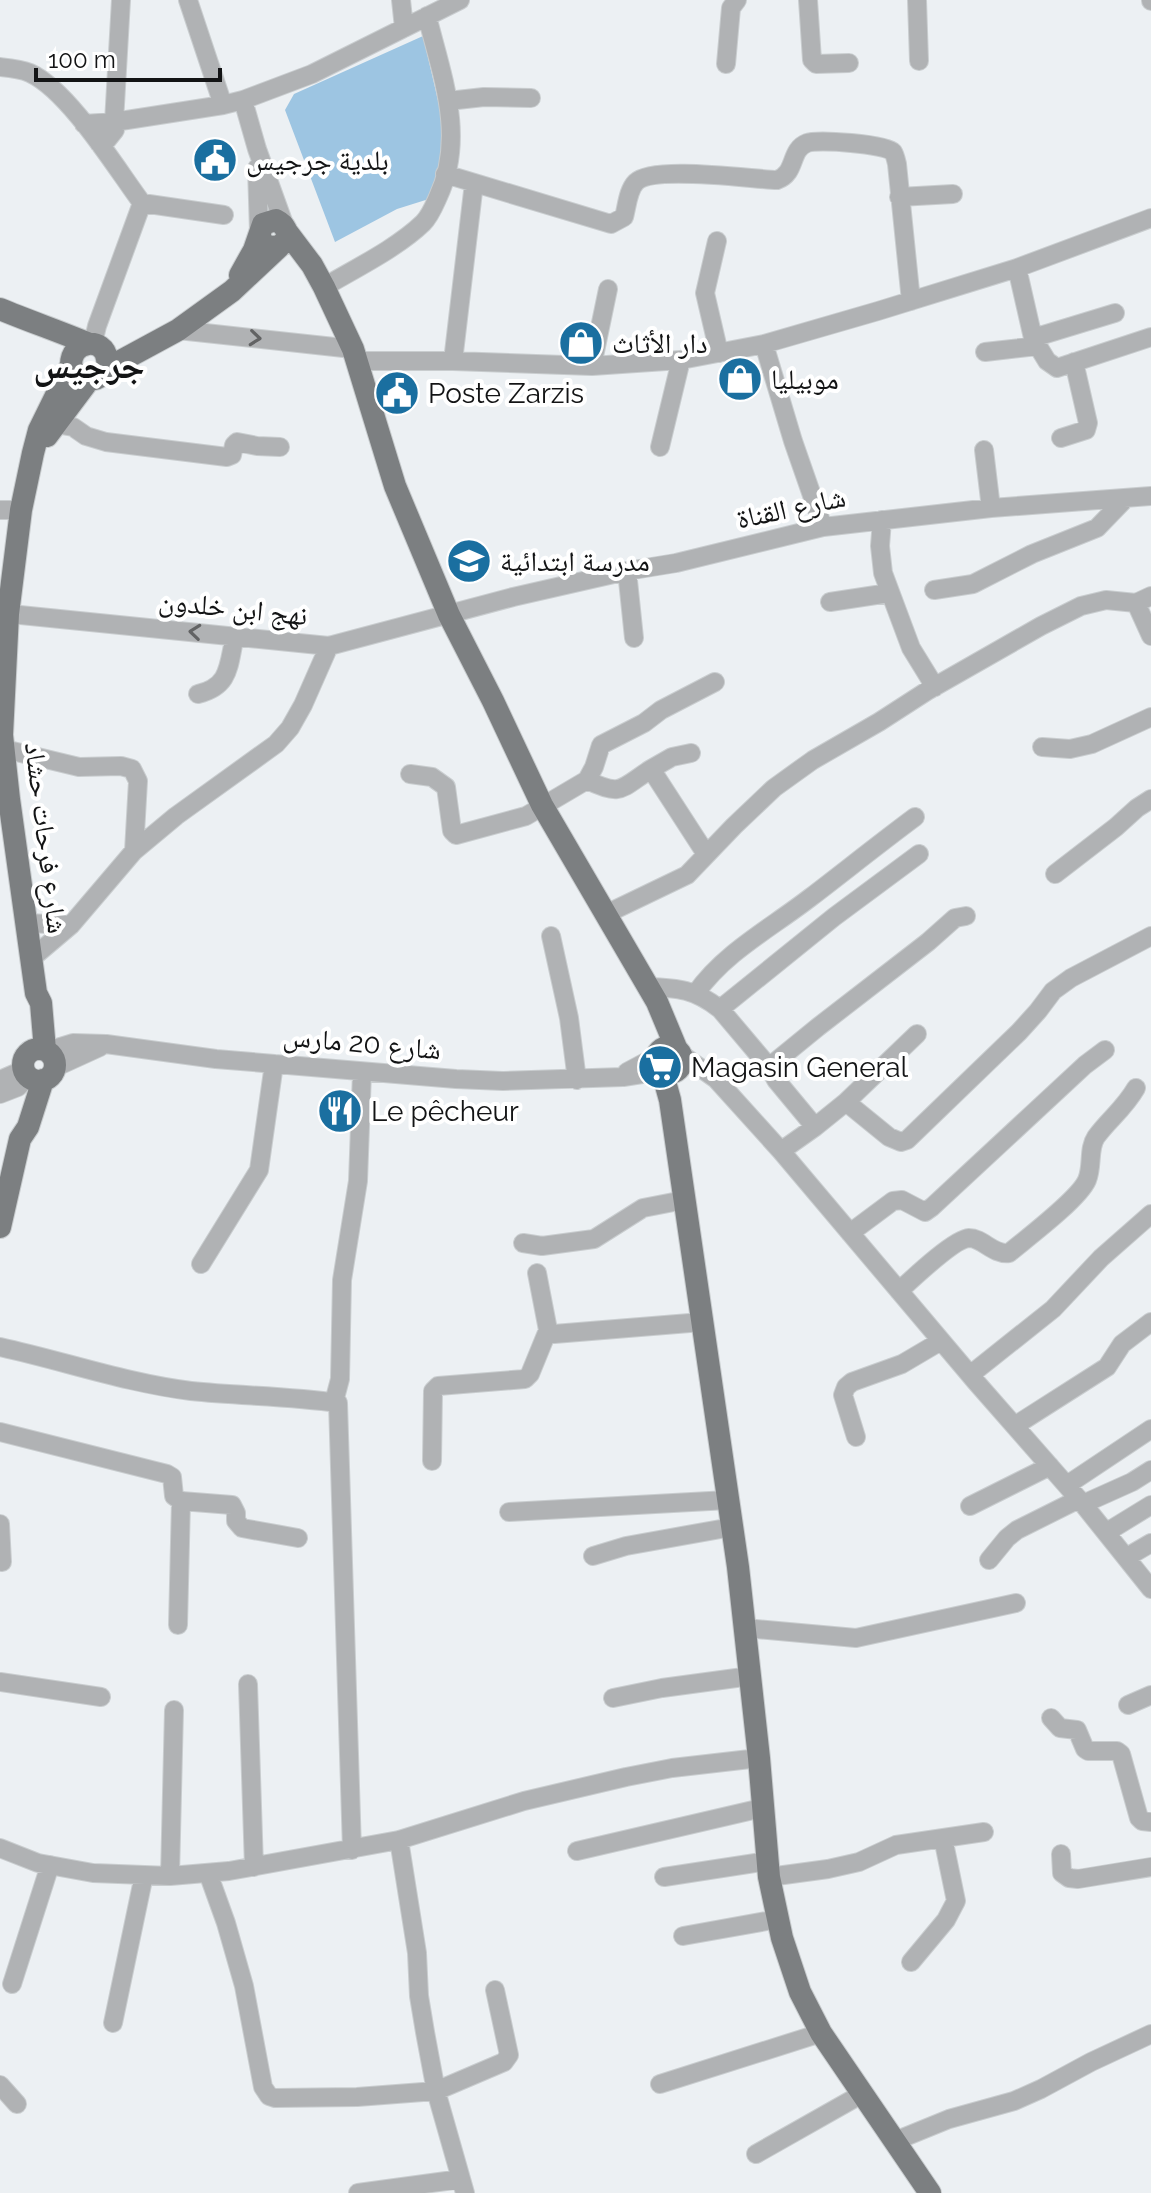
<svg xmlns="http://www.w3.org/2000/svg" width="1151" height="2193" font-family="Raleway,'Noto Naskh Arabic',sans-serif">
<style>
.green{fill:#9dc5e2}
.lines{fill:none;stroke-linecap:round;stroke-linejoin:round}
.minor-casing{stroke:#c9cdcf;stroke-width:20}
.major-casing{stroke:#c9cdcf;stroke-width:24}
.minor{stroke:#b0b2b4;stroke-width:18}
.major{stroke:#7c7f81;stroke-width:22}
.oneway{stroke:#626364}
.labels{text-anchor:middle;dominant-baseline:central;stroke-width:8;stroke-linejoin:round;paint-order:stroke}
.poi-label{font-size:28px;fill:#131415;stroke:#fff;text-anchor:start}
.street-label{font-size:28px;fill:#131415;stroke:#fff}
.district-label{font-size:36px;font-weight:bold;fill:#131415;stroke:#fff}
</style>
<rect width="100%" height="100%" fill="#ecf0f3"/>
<!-- green -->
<path class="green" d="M423,36L446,135L432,198L397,209L335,242L285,110L294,94Z"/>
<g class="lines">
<!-- minor casing -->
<g class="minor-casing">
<path id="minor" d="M188,0L223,105
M401,0L404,28
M808,0L812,60L816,64L849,63
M917,0L919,61
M1151,0V1
M726,64L731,8L737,0
M0,67C10,68 21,69 30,73C69,91 116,168 142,203L97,326L93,343
M243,100L257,149L284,224
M448,101L484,97L531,98
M84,124L114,122L223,105L243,100L312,74L460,0
M99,143L107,140L115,130L114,122L121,0
M257,168L259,232
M445,174L611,224L624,217C627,206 628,190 636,182C653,165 750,179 777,180C797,173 789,150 807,143C817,139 886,144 893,152C895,155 896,160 897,164L911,301
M899,197L953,194
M142,203L224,215
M717,241L705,293L719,353
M1017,268L1033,338L1047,361L1057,368L1151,337
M324,287C356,268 397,248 423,223C430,216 434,206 438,197C466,137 442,76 427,16
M178,330L353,349
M1033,338L1115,313
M764,344L793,441L823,527
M985,352L1037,346
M358,361H453L592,366L681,360L764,344L878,311L1017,268L1151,218
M453,361L474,183
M592,366L608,289
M56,424L73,427L86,436L106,442L227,457L232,455L234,445L237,442L257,446L280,447
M1061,438L1086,430L1088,423L1074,362
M660,447L681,360
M984,450L991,508
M0,510H21
M882,520L880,546L883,573L911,648L935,687
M627,571L634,638
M934,590L973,584L1032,554L1097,528L1125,499
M1151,596L1136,603L1151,636
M830,602L889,593
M0,613L329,646L513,597L627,571L676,563L823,527L991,508L1151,496
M198,694C231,686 228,665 235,636
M1042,747L1070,749L1092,744L1151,717
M0,748L79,767L121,766L132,769L138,781L134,851
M651,769L672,757L691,753
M410,774L432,777L446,787L452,831L456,835L526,816L587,780L594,767L601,745L644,723L661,710L715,682
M587,780C622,797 620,789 651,769L706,854
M1055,874L1116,827L1137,808L1151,799
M606,914L687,875L734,826L774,788L813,760L879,722L927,691L1041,626L1081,606L1106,600L1136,603
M27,923L71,925
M551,936L569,1018L577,1080
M32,958L71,925L134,851L176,816L276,744L290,728L303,705L329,646
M647,987C679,988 694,989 720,1009
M696,993C725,952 771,928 811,897C845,871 880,843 915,817
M47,1051L73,1043L106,1044L216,1059L456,1079L503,1081L623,1077L661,1071
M682,1055L716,1079L781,1151L976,1382L1083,1504L1151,1589
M769,1067L720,1009L834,917L919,854
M54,1068L100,1047
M627,1072L657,1056
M0,1080L23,1070
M0,1094L18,1087L28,1077
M846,1102L917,1034
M815,1127L776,1080L769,1067L818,1027L928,942L955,918L966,916
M781,1151L815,1127L846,1102L889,1137L901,1142L907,1140L1019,1032L1038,1011L1053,991L1071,978L1151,936
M850,1233L893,1201L902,1200L925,1212L932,1207L1085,1065L1105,1050
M523,1243L542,1246L594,1239L643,1208L684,1200
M201,1264L259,1170L274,1064
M537,1273L548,1330L554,1334L702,1322
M899,1291C911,1280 954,1239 969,1238C983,1238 993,1255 1009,1253C1027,1238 1079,1199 1087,1180C1093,1166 1088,1149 1096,1137C1109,1119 1124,1109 1136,1088
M0,1347C64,1361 126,1383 191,1391C240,1396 289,1396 338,1403L352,1850
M970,1375L1053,1309L1101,1258L1151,1214
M338,1403L335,1398L340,1379L342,1280L358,1181L362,1072
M1016,1425L1107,1367L1122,1344L1151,1322
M0,1432L167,1474L172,1477L174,1496L181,1501L178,1625
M856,1437L843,1395L846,1387L852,1382L902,1364L941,1341
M432,1461L433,1391L438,1386L525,1379L530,1374L548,1330
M1067,1485L1151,1429
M181,1501L232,1505L236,1513V1521L242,1528L298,1538
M1083,1504L1132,1482L1151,1470
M970,1506L1050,1466
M509,1512L728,1500
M0,1524L2,1562
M1107,1532L1151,1505
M593,1556L626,1546L732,1527
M1127,1557L1151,1543
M989,1560L1007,1538L1017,1530L1079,1499
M745,1628L856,1638L1016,1603
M0,1682L101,1697
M248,1684L254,1867
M613,1698L662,1688L751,1676
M1128,1705L1151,1695
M1051,1718L1060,1728L1077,1730L1085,1749L1088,1751H1117L1121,1754L1139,1818L1142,1821L1151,1822
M399,1840L417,1953L419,1996L425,2032L436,2091L465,2193
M0,1848L38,1863L93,1873L170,1876L229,1871L399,1840L524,1801L626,1777L672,1768L759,1758
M577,1851L762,1808
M1061,1854L1062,1873L1069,1878L1078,1879L1151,1867
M208,1873L226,1923L244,1986L263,2087L269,2096L275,2098L357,2097L436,2091L504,2062L509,2055L495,1990
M170,1876L174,1710
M664,1877L768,1861
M769,1877L828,1869L859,1862L896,1845L984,1832
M683,1936L778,1919
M911,1962L946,1920L956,1901L943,1838
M12,1984L50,1865
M113,2023L144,1875
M660,2084L821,2033
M0,2085L17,2104
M895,2141L949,2119L1014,2101L1041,2089L1091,2062L1151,2034
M756,2154L862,2094
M358,2193L461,2179"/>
</g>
<!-- major casing -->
<g class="major-casing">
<path id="major" d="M287,232L312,265L324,287L353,349L395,486L449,615L493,701L542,805L657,1002L677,1050
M240,275L254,250L263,224L276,220C296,230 286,253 265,245L259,237
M0,309C29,321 58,331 87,343
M106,369L178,330L232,291L279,247
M47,436L89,380
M656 1060a13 13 0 1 1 26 0a13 13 0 1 1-26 0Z
M23 1065a16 16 0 1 1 32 0a16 16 0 1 1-32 0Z
M45,1050L41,1003L36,993L9,799L2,735L8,614L21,510L33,453L39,430L71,365C71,340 104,336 107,359C111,382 79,388 71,365
M662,1071L670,1100L738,1567L759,1758L769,1877L782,1938L800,1992L821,2033L930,2193
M0,1227L20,1139L28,1127L43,1080"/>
</g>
<!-- minor -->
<use href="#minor" class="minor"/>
<!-- major -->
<use href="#major" class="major"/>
</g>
<!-- one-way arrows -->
<defs><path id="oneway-chevron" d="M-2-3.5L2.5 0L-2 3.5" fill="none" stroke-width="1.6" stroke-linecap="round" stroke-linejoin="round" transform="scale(2)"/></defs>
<g class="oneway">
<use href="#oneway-chevron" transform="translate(255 338) rotate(6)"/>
<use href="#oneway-chevron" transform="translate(195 632) rotate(-174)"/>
</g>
<!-- icons -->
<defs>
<g id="civic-disc" transform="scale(2.3)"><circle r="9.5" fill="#1a6fa0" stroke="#fff"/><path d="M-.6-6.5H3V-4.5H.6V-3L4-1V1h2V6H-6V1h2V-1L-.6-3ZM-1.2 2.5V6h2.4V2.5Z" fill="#fff"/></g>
<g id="shop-disc" transform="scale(2.3)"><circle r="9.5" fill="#1a6fa0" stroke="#fff"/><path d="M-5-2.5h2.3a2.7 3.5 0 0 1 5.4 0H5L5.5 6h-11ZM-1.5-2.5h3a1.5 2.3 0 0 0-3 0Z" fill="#fff"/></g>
<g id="school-disc" transform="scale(2.3)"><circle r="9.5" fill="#1a6fa0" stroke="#fff"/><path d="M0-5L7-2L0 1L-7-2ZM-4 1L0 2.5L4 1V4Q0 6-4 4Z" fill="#fff"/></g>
<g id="supermarket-disc" transform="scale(2.3)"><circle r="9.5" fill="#1a6fa0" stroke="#fff"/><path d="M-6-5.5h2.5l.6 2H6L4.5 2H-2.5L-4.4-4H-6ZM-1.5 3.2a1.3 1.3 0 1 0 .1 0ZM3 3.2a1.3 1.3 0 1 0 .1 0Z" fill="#fff"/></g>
<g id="restaurant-disc" transform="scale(2.3)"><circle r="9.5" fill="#1a6fa0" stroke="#fff"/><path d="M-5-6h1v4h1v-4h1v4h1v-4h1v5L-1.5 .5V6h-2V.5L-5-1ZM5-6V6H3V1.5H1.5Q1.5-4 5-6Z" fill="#fff"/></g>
</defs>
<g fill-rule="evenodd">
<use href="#civic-disc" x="215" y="160"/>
<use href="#shop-disc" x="581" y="343"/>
<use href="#shop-disc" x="740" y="379"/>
<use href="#civic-disc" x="397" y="393"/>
<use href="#school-disc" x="469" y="561"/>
<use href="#supermarket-disc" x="660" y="1067"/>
<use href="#restaurant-disc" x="340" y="1111"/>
</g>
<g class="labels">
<!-- poi labels -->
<g class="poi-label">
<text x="246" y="160">بلدية جرجيس</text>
<text x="612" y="343">دار الأثاث</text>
<text x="771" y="379">موبيليا</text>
<text x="428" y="393">Poste Zarzis</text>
<text x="500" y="561">مدرسة ابتدائية</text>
<text x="691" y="1067">Magasin General</text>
<text x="371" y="1111">Le pêcheur</text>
</g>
<!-- street labels -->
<g class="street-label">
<text transform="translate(791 508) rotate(-12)">شارع القناة</text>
<text transform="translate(233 608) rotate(6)">نهج ابن خلدون</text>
<text transform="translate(46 838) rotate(83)">شارع فرحات حشاد</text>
<text transform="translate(362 1043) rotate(5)">شارع 20 مارس</text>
</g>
<!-- district labels -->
<g class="district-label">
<text x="89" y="365">جرجيس</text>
</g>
</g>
<!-- scale -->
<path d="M36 68v12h184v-12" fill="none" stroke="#131415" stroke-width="4"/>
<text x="48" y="68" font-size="24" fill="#131415" stroke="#ffffff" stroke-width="6" paint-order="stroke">100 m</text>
</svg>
